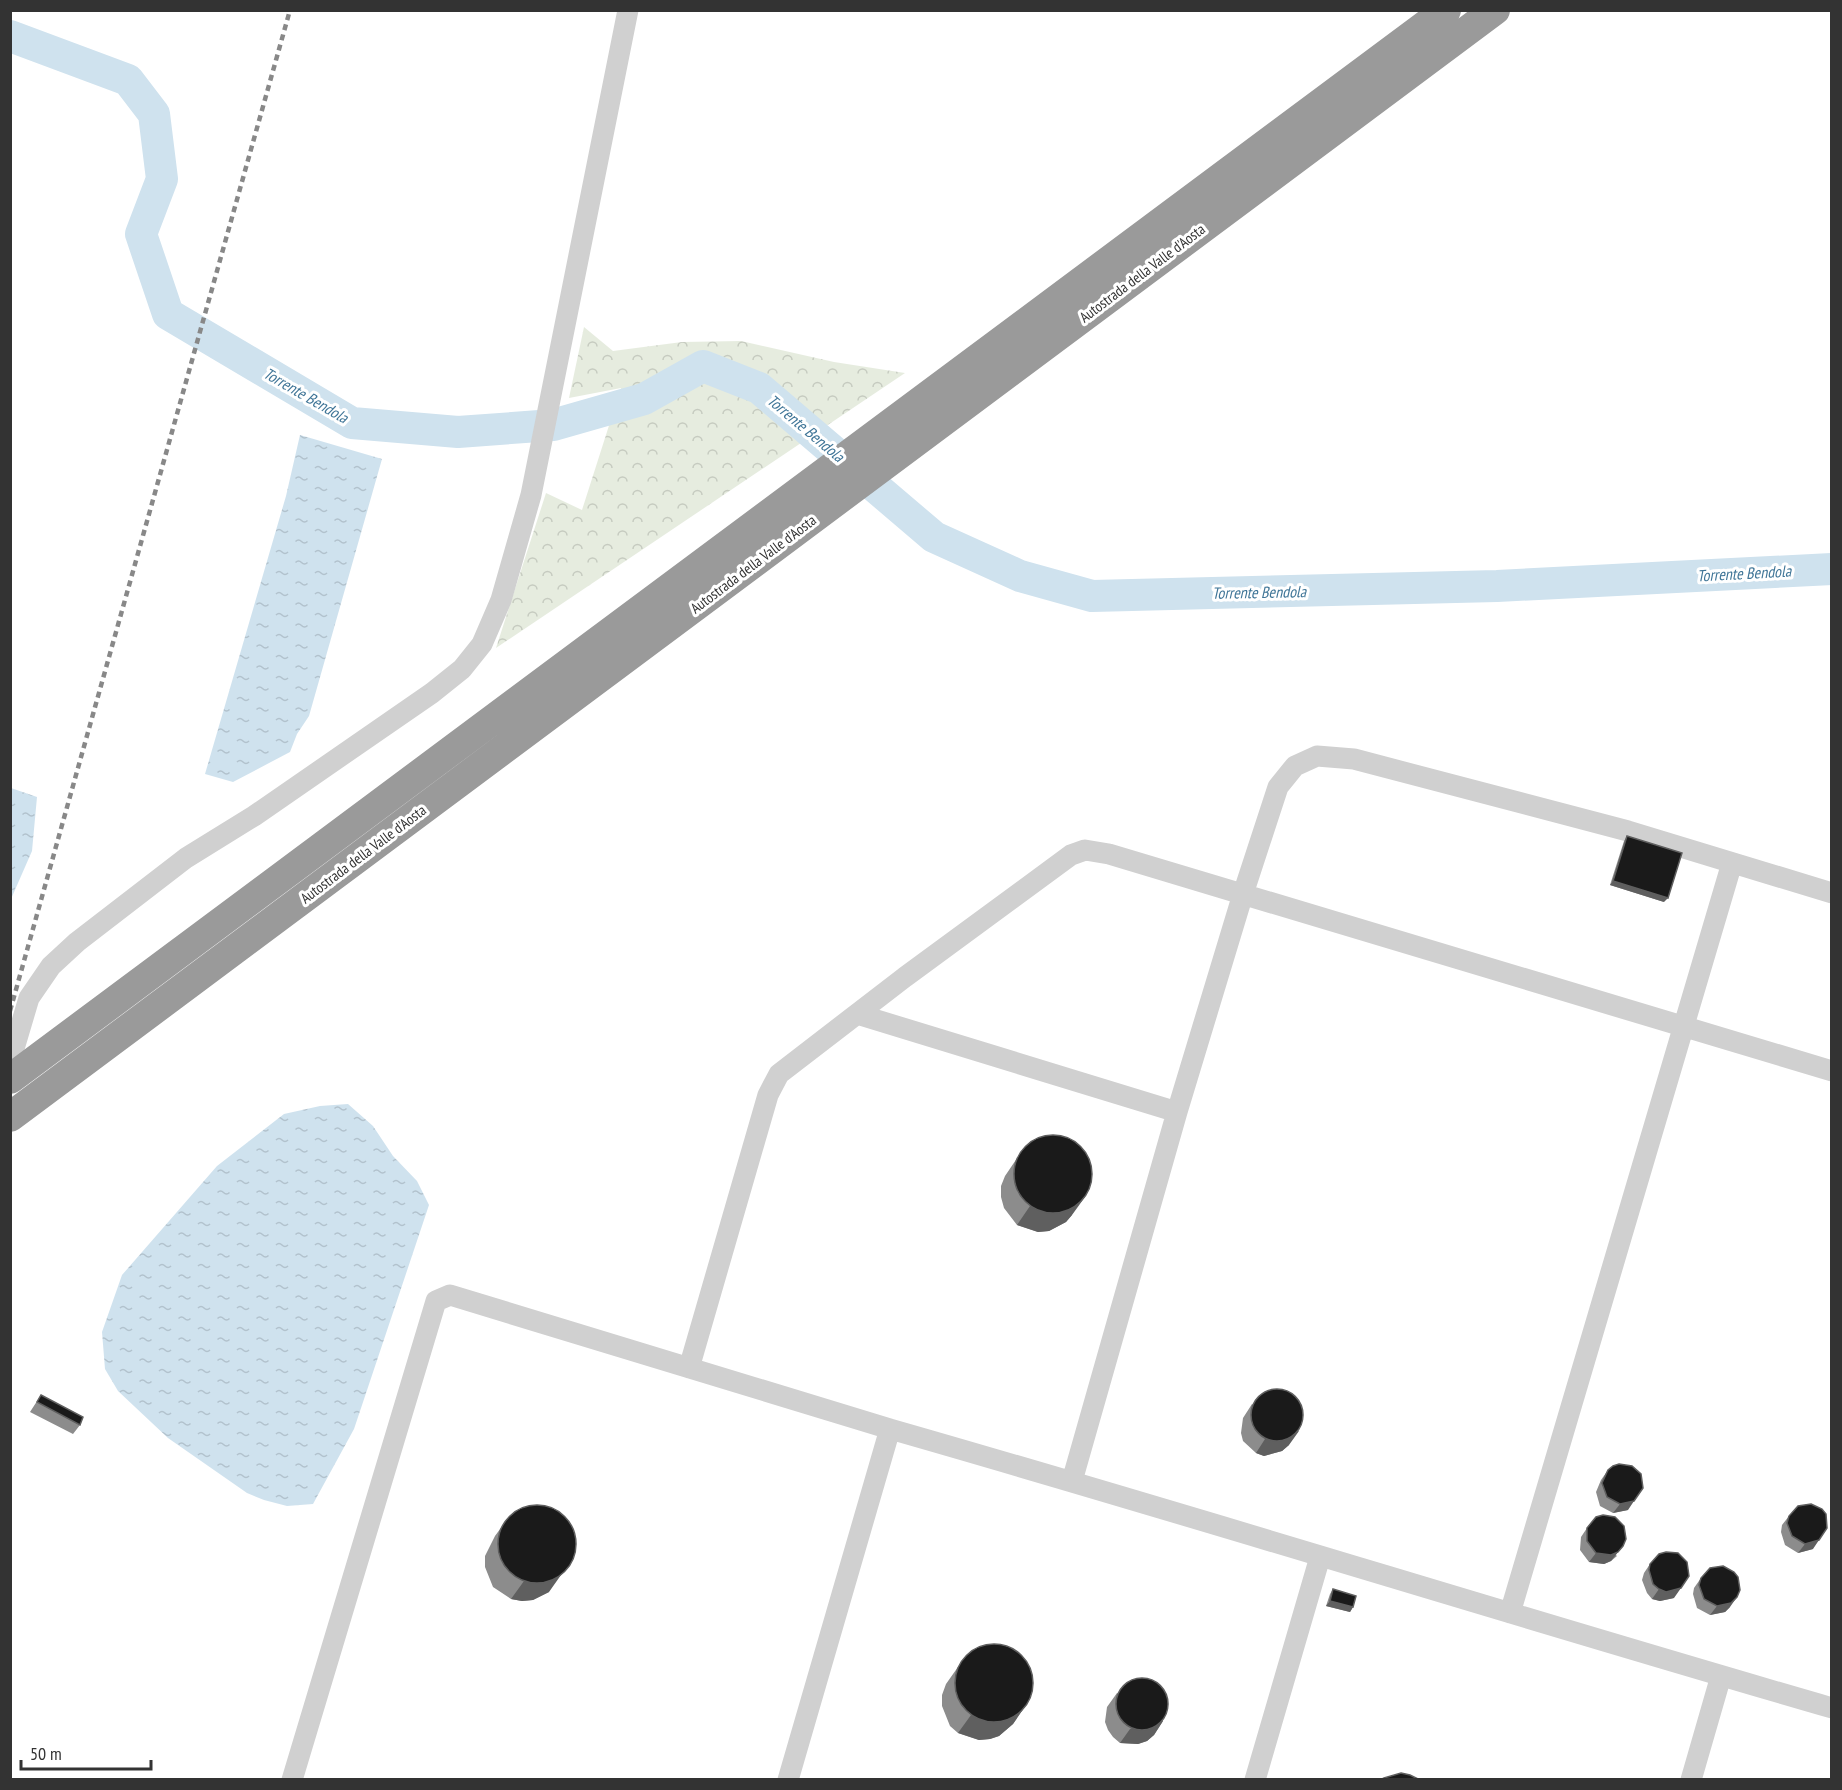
<svg xmlns="http://www.w3.org/2000/svg" width="1842" height="1790" font-family="'PT Sans Narrow',sans-serif">
<style>
.forest{fill:url(#forest-crowns)}
.water{fill:url(#water-ripples)}
.lines{fill:none;stroke-linecap:round;stroke-linejoin:round}
.river{stroke:#cfe2ee;stroke-width:32}
.minor{stroke:#d0d0d0;stroke-width:21}
.highway{stroke:#9a9a9a;stroke-width:30}
.rail{stroke:#888;stroke-width:4.5;stroke-dasharray:6 4.5;stroke-linecap:butt}
.wall{fill:#8c8c8c}
.shaded-wall{fill:#5f5f5f}
.building{fill:#1a1a1a;stroke:#5f5f5f;stroke-width:1.5}
.labels{text-anchor:middle;dominant-baseline:central;stroke-width:6;stroke-linejoin:round;paint-order:stroke}
.street-label{font-size:15px;fill:#333;stroke:#fff}
.water-label{font-size:16px;font-style:italic;fill:#3f7597;stroke:#fff}
</style>
<defs>
<pattern id="forest-crowns" width="20" height="18" patternUnits="userSpaceOnUse" patternTransform="scale(1.5)"><rect width="20" height="18" fill="#e6ecdf"/><path d="M2 6a3 3 0 1 1 6 0M12 15a3 3 0 1 1 6 0" fill="none" stroke="#c6cbc0"/></pattern>
<pattern id="water-ripples" width="26" height="14" patternUnits="userSpaceOnUse" patternTransform="scale(1.5)"><rect width="26" height="14" fill="#cfe2ee"/><path d="M2 4q2-2 4 0t4 0M15 11q2-2 4 0t4 0" fill="none" stroke="#b2c2cd"/></pattern>
</defs>
<rect width="100%" height="100%" fill="#fff"/>
<!-- forest -->
<path class="forest" d="M584,327L613,351L682,342L741,341L834,362L905,373L496,648L546,493L582,510L621,388L569,398Z"/>
<!-- water -->
<path class="water" d="M300,435L382,459L309,716L297,734L290,752L233,782L205,774L286,496Z
M11,788L37,797L32,851L11,899Z
M348,1104L373,1126L393,1156L417,1181L429,1205L354,1429L313,1504L287,1506L264,1500L247,1493L168,1438L118,1391L105,1369L102,1332L122,1275L217,1166L284,1114L320,1106Z"/>
<g class="lines">
<!-- river -->
<path class="river" d="M10,36L128,80L154,114L162,179L141,234L168,314L352,423L458,432L553,425L644,399L703,366L759,388L934,537L1020,576L1092,596L1497,586L1832,569"/>
<!-- minor -->
<path class="minor" d="M857,1014L1177,1112
M10,1062L29,998L51,966L77,942L186,858L254,816L432,693L462,669L482,644L501,600L531,495L628,10
M689,1368L768,1095L779,1074L905,977L1071,855L1085,850L1109,854L1832,1071
M1072,1481L1177,1112L1243,894L1278,787L1295,766L1317,756L1354,759L1628,831L1832,893
M1510,1613L1732,863
M292,1780L436,1301L450,1295L890,1429
M788,1780L890,1429C1205,1519 1517,1617 1832,1708
M1255,1780L1320,1557
M1691,1780L1721,1676"/>
<!-- highway -->
<path class="highway" d="M10,1079L1446,10
M10,1117L1495,10"/>
<!-- rail -->
<path class="rail" d="M10,1011L290,10"/>
</g>
<!-- wall -->
<path class="wall" d="M1627,836L1664,902L1610,885L1624,841Z
M1024,1148L1072,1215L1066,1222L1049,1231L1038,1232L1017,1225L1004,1208L1001,1197V1186L1005,1176Z
M41,1395L80,1425L73,1434L30,1412Z
M1252,1404L1289,1445L1282,1451L1264,1456L1256,1453L1243,1441L1241,1433L1243,1418Z
M1608,1470L1628,1510L1613,1513L1600,1506L1596,1492L1601,1480Z
M1789,1516L1813,1549L1798,1553L1785,1545L1781,1532L1782,1525Z
M508,1518L549,1592L533,1600L522,1601L511,1599L493,1587L485,1567V1556L495,1536Z
M1587,1528L1617,1556L1611,1561L1604,1564L1589,1562L1580,1550L1581,1537Z
M1650,1564L1674,1598L1660,1601L1652,1599L1647,1593L1642,1580L1644,1573Z
M1701,1578L1730,1607L1725,1612L1710,1615L1697,1608L1693,1594L1694,1588Z
M1333,1589L1353,1607L1350,1612L1326,1606L1330,1594Z
M965,1657L1026,1705L1013,1724L999,1736L990,1739L979,1740L958,1733L950,1726L942,1706V1695L946,1684Z
M1117,1693L1163,1721L1154,1735L1147,1741L1138,1744L1120,1743L1113,1737L1108,1730L1105,1722L1107,1707Z"/>
<!-- shaded-wall -->
<path class="shaded-wall" d="M1613,881L1668,898L1664,902L1610,885Z
M1085,1197L1072,1215L1066,1222L1049,1231L1038,1232L1017,1225L1030,1206Z
M1299,1431L1289,1445L1282,1451L1264,1456L1256,1453L1265,1439Z
M1634,1501L1628,1510L1613,1513L1620,1504Z
M1819,1540L1813,1549L1798,1553L1805,1544Z
M1623,1546L1611,1561L1604,1564L1589,1562L1596,1553Z
M573,1558L549,1592L533,1600L522,1601L511,1599L524,1581Z
M1681,1588L1674,1598L1660,1601L1652,1599L1659,1589Z
M1737,1597L1730,1607L1725,1612L1710,1615L1717,1606Z
M1330,1601L1353,1607L1350,1612L1326,1606Z
M1026,1705L1013,1724L999,1736L990,1739L979,1740L958,1733L971,1715Z
M1163,1721L1154,1735L1147,1741L1138,1744L1120,1743L1130,1729Z"/>
<!-- building -->
<path class="building" d="M1627,836L1682,853L1668,898L1613,881Z
M1014 1174a39 39 0 1 1 78 0a39 39 0 1 1-78 0Z
M1251 1415a26 26 0 1 1 52 0a26 26 0 1 1-52 0Z
M41,1395L83,1417L80,1425L37,1402Z
M1619,1464L1632,1466L1641,1474L1643,1488L1634,1501L1620,1504L1607,1497L1602,1483L1608,1470L1613,1466Z
M1811,1504L1822,1509L1826,1514L1827,1528L1819,1540L1805,1544L1792,1536L1787,1523L1789,1516L1798,1506Z
M498 1544a39 39 0 1 1 78 0a39 39 0 1 1-78 0Z
M1603,1515L1615,1517L1624,1526L1626,1539L1623,1546L1618,1552L1611,1555L1596,1553L1587,1541V1528L1596,1517Z
M1666,1552L1678,1553L1687,1562L1689,1576L1681,1588L1666,1592L1659,1589L1653,1584L1649,1570L1650,1564L1659,1554Z
M1723,1566L1734,1572L1738,1577L1740,1590L1737,1597L1731,1603L1717,1606L1704,1599L1699,1585L1701,1578L1710,1568Z
M1333,1589L1356,1596L1353,1607L1330,1601Z
M955 1683a39 39 0 1 1 78 0a39 39 0 1 1-78 0Z
M1116 1704a26 26 0 1 1 52 0a26 26 0 1 1-52 0Z
M1401,1773L1410,1775L1418,1779H1382L1384,1778Z"/>
<g class="labels">
<!-- street labels -->
<g class="street-label">
<text transform="translate(1142 273) rotate(-37)">Autostrada della Valle d'Aosta</text>
<text transform="translate(753 564) rotate(-37)">Autostrada della Valle d'Aosta</text>
<text transform="translate(363 854) rotate(-37)">Autostrada della Valle d'Aosta</text>
</g>
<!-- water labels -->
<g class="water-label">
<text transform="translate(306 395) rotate(30)">Torrente Bendola</text>
<text transform="translate(806 428) rotate(40)">Torrente Bendola</text>
<text transform="translate(1744 573) rotate(-3)">Torrente Bendola</text>
<text transform="translate(1259 592) rotate(-1)">Torrente Bendola</text>
</g>
</g>
<!-- border -->
<rect width="1842" height="1790" fill="none" stroke="#333333" stroke-width="24"/>
<!-- scale -->
<path d="M21 1760v9h130v-9" fill="none" stroke="#333333" stroke-width="3"/>
<text x="30" y="1760" font-size="18" fill="#333333" stroke="#ffffff" stroke-width="4.5" paint-order="stroke">50 m</text>
</svg>
